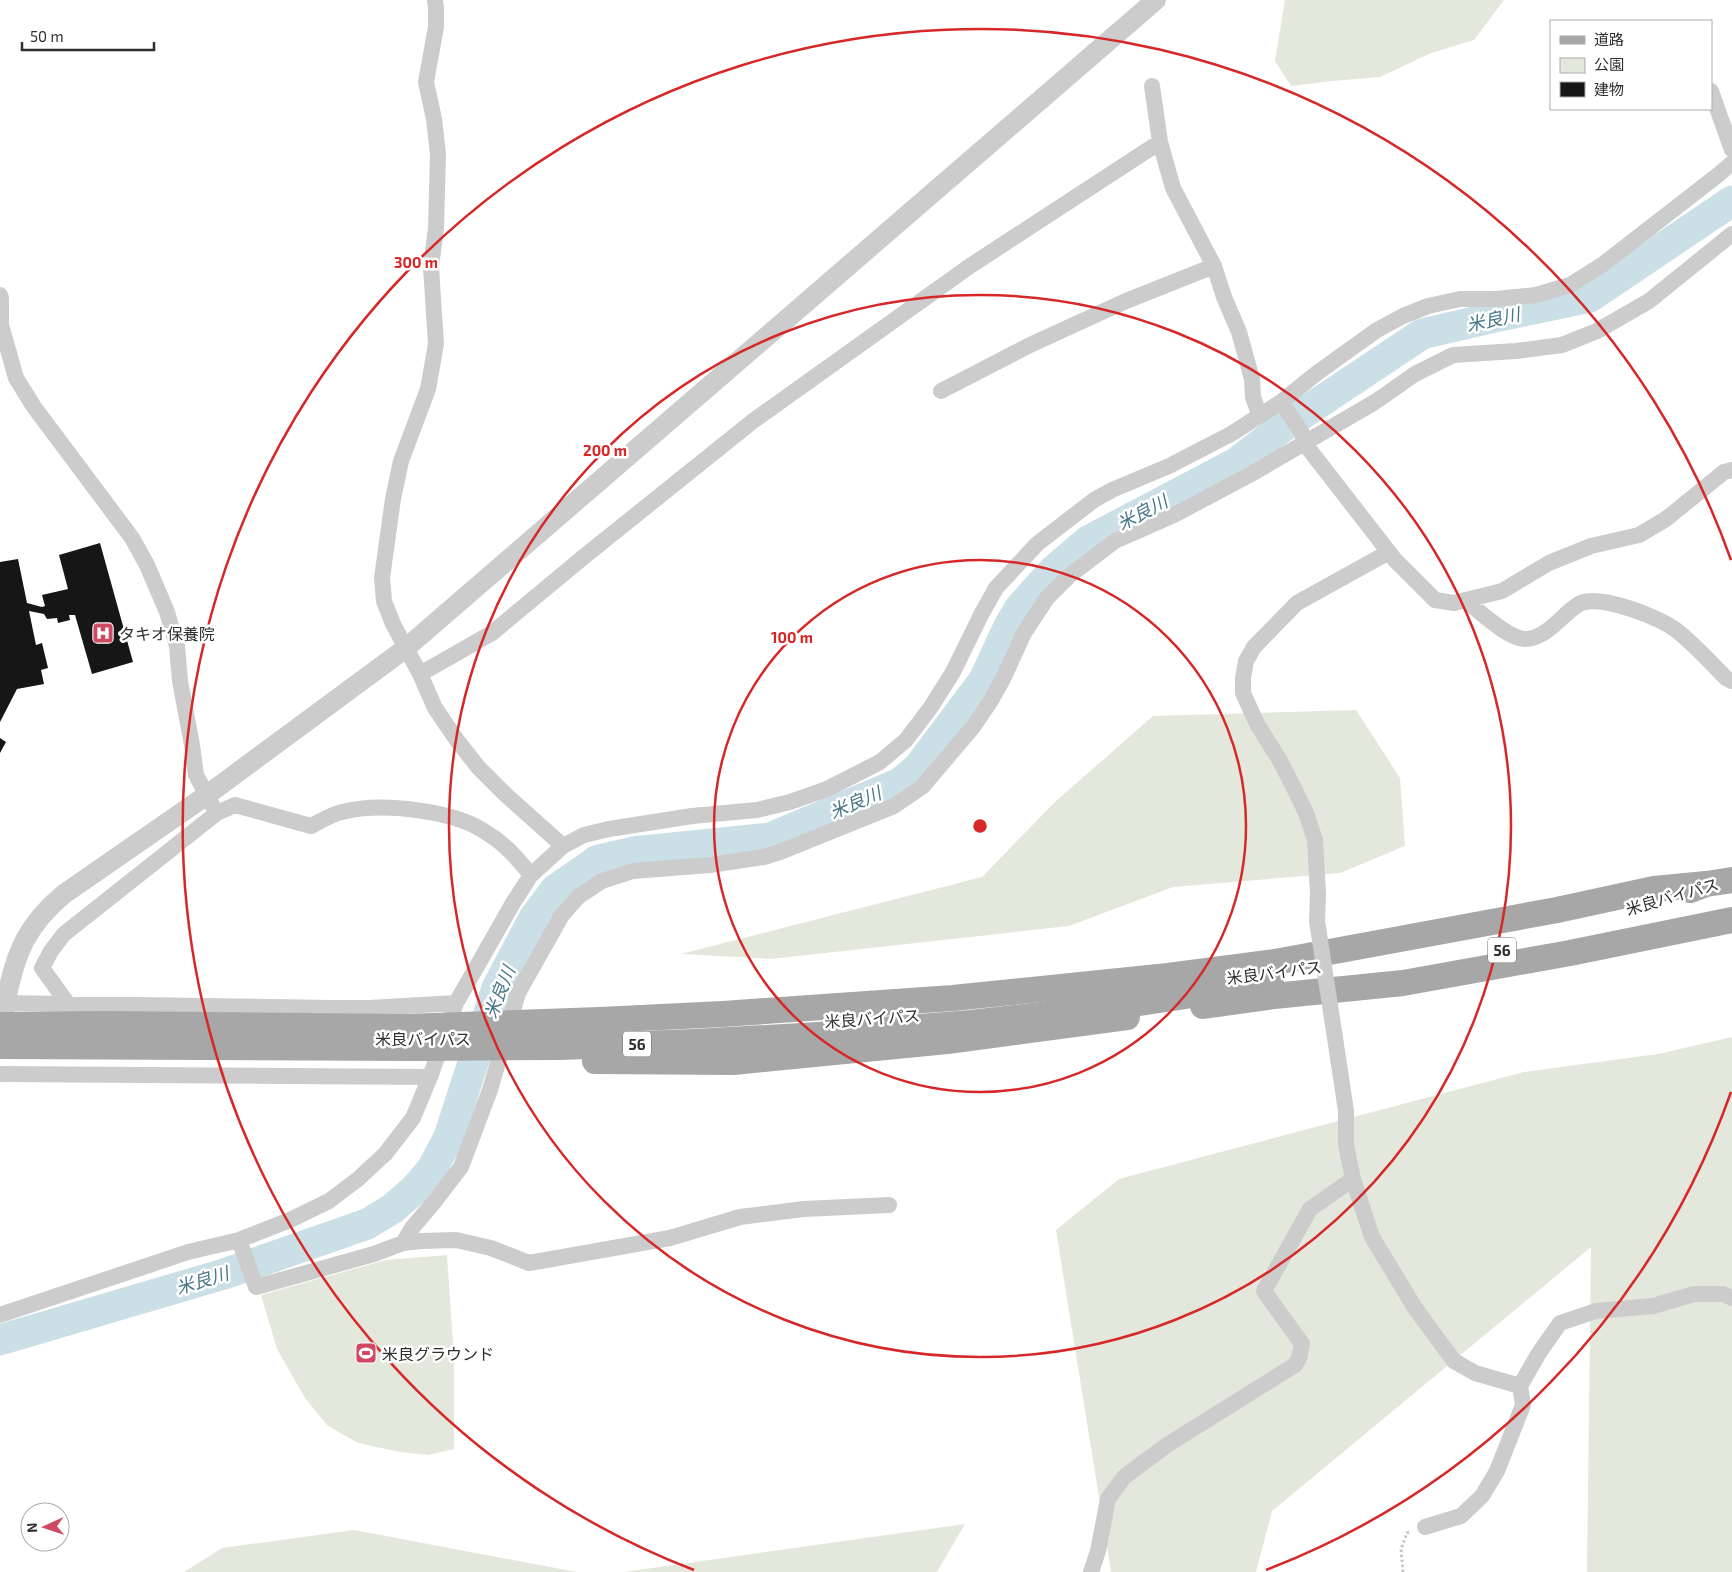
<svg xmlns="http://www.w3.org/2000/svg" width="1732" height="1572" font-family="'Exo 2','Noto Sans JP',sans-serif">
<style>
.green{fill:#e4e7dc}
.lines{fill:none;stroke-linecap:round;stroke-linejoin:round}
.river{stroke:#cbdfe6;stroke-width:31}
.building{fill:#161616}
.path{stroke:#c6c6c6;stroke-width:3;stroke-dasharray:2.5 2.5;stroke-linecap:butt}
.minor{stroke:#ccc;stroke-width:16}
.tertiary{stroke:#ccc;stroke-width:20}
.primary{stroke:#a7a7a7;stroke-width:26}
.minor-bridge{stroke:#ccc;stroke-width:16}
.primary-bridge{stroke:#a7a7a7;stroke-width:26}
.ring{fill:none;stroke:#d62828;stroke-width:2.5}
.labels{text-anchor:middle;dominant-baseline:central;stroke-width:5;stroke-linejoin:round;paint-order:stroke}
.shield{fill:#fff;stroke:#6d6d6d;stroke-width:1}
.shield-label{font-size:15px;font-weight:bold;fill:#2f2f2f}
.poi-label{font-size:16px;fill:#2f2f2f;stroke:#fff;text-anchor:start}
.street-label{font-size:16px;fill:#2f2f2f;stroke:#fff}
.water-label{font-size:18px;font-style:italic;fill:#477787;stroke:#fff}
.centre{fill:#d62828;stroke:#fff;stroke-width:2.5}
.ring-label{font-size:15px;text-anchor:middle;font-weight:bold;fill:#d62828;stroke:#fff;stroke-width:5;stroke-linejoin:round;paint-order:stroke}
</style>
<rect width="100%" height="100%" fill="#fff"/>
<!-- green -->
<path class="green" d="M1285,0H1504L1474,40L1431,53L1380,77L1332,81L1291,86L1275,61Z
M1356,710L1400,778L1405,846L1340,873L1173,887L1069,926L771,959L681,954L982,877L1056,801L1153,716Z
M1732,1037V1572H1587L1591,1247L1272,1511L1256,1572H1111L1056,1230L1119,1179L1524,1072L1658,1054Z
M447,1255L454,1358V1449L428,1455L400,1452L358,1443L328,1426L305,1398L277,1349L261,1295L386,1260Z
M965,1524L937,1572H624Z
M354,1530L577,1572H184L222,1548Z"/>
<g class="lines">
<!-- river -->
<path class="river" d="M0,1340L224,1274L367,1224L392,1209L415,1189L432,1169L449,1137L497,988L534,918L555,890L598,860L633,852L770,838L900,783L918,768L984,680L1009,626L1019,609L1053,571L1088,541L1236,463L1284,426L1422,334L1495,317L1590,297L1732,201"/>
</g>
<!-- building -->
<path class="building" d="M100,543L133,662L92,674L75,615H69L70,620L58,623L57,618L47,619L44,614L29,611L36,645L42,643L48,668L41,670L44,684L17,689L0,722V562L18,559L27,603L42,607L45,606L42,595L68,589L59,555Z
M0,738L6,742L0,753Z"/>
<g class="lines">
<!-- path -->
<path class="path" d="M1403,1572L1401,1549L1407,1533L1410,1532"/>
<!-- minor -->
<path class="minor" d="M435,0L436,9V27L426,82L434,119L438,154L436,228L431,267L436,344L428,389L401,461L393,499L382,578L384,601L393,624L420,674L435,708L456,739L478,767L506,795L563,846
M1152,86L1160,142L1173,188L1214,266L1224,297L1239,332L1252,379L1253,397L1259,414
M1711,91L1732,150
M0,295L1,298V325L16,378L34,407L132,538L147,565L167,612L177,646L180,681L192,745L196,775L212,805
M941,391L1030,345L1126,301L1214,266
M1281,402L1302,433L1305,444L1395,560L1435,600L1454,603L1502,591L1549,563L1591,546L1639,535L1666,519L1724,472L1732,470
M1465,600C1478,610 1508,639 1525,639C1547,639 1562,614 1579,604C1597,593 1660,617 1676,630C1694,644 1710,662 1726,678L1732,681
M420,674L492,633L586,555L753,421L970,266L1160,142
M1317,921L1318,894L1315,840L1306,813L1293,786L1279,759L1257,724L1243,693V678L1246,661L1254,647L1297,603L1389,552
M0,1003L333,1008H369L456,1003
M68,1004L42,968L51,951L64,934L217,813L235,805L311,826C321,821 332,814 342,812C381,802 454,810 487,833C505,844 518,859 531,875
M0,1074L430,1077
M1353,1179L1372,1237L1415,1308L1454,1361L1475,1373L1520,1386
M239,1240L256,1287L374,1254L403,1243L421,1241L456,1240L491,1248L529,1263L670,1238L740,1217L804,1209L889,1205
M403,1243L412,1228L435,1201L461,1167L490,1090L518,993L562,915L579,896L602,881L633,871L710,865L764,857L780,852L894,806L922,787L973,727L990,702L1003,679L1024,633L1047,598L1069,576L1115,541L1174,515L1253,473L1375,402L1415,374L1453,355L1516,351L1562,345L1597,331L1649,301L1732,234
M0,1315L188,1252L239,1240L290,1220L329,1201L358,1179L385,1154L413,1118L430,1077L456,1003L513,903L531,875L563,846L584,835L609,829L692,816L757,810L790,802L827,789L880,762L906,740L931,707L953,672L982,613L996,588L1037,544L1094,500L1112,490L1169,466L1231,434L1281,402L1317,373L1377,330L1403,316L1428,306L1460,299H1495L1536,295L1570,285L1602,265L1718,175L1732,163
M1425,1527L1461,1516L1482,1496L1497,1471L1523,1405L1520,1386L1539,1353L1560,1323L1596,1311L1653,1306L1694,1294H1723L1732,1298
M1091,1572L1098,1551L1108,1499L1124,1477L1167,1445L1295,1365L1299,1358L1302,1344L1264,1291L1310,1209L1353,1179L1346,1145V1111L1335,1038"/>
<!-- tertiary -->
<path class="tertiary" d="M1,1038C2,1024 4,1010 7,996C16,951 28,924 64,894L207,795L406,648L1156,0"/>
<!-- primary -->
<path class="primary" d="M1690,890L1706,884L1732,880
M1203,1006L1274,996L1403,983L1570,953L1732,920
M600,1020L723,1014L953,998L1168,976L1275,962L1557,910L1654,889L1706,884
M0,1025L107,1024
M595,1061L733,1062L947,1041L1127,1017"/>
<!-- minor-bridge -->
<path class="minor-bridge" d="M1317,921L1335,1038"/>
<!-- primary-bridge -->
<path class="primary-bridge" d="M107,1024L406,1027L600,1020
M0,1046L418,1048L560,1047L694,1042L818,1035L971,1023L1133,1004L1271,983"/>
</g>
<!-- distance rings -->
<g class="ring">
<circle cx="980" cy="826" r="266"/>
<circle cx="980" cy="826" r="531"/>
<path d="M1731 1092A797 797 0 0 1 1266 1570M694 1570A797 797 0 1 1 1731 560"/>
</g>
<!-- icons -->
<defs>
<g id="hospital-square" transform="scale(1.125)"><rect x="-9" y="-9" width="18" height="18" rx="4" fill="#cf4964" stroke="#fff"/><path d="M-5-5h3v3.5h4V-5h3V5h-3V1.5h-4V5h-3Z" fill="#fff"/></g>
<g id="stadium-square" transform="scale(1.125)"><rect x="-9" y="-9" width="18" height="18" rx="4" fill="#cf4964" stroke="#fff"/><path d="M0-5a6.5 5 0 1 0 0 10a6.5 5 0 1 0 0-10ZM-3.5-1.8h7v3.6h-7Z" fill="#fff"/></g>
</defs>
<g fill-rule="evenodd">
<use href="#hospital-square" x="103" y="633"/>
<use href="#stadium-square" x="366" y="1353"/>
</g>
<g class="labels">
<!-- shield labels -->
<g class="shield">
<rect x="1488" y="937.5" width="28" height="25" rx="4"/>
<rect x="623" y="1031.5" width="28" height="25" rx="4"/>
</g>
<g class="shield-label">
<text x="1502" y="950">56</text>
<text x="637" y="1044">56</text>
</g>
<!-- poi labels -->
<g class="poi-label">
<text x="119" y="633">タキオ保養院</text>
<text x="382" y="1353">米良グラウンド</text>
</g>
<!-- street labels -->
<g class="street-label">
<text transform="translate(1672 896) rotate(-16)">米良バイパス</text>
<text transform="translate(1274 972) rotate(-7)">米良バイパス</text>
<text transform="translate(872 1018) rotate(-4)">米良バイパス</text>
<text x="423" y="1038">米良バイパス</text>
</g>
<!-- water labels -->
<g class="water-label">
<text transform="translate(1493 319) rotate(-12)">米良川</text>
<text transform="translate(1142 512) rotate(-28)">米良川</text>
<text transform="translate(855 802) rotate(-23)">米良川</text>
<text transform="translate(499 992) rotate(-68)">米良川</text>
<text transform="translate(202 1280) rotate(-17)">米良川</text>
</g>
</g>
<circle cx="980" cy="826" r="8" class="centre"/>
<g class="ring-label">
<text x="416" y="268">300 m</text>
<text x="605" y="456">200 m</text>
<text x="792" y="643">100 m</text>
</g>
<!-- legend -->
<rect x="1550" y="20" width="162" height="90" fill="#ffffff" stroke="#acacac"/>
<rect x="1560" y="36" width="25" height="8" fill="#a7a7a7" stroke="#acacac"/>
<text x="1594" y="45" font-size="15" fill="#2f2f2f">道路</text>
<rect x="1560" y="58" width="25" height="15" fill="#e4e7dc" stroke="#acacac"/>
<text x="1594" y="70" font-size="15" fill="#2f2f2f">公園</text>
<rect x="1560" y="82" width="25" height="15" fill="#161616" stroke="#acacac"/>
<text x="1594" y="95" font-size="15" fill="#2f2f2f">建物</text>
<!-- north arrow -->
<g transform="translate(45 1527) rotate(267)"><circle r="24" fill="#ffffff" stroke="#acacac"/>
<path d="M0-4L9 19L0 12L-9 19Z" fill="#cf4964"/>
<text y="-8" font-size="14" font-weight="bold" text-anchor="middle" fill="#2f2f2f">N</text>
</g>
<!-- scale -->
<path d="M22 42v8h132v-8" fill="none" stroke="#2f2f2f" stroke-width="2.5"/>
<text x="30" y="42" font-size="15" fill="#2f2f2f" stroke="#ffffff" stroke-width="4" paint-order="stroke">50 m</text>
</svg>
